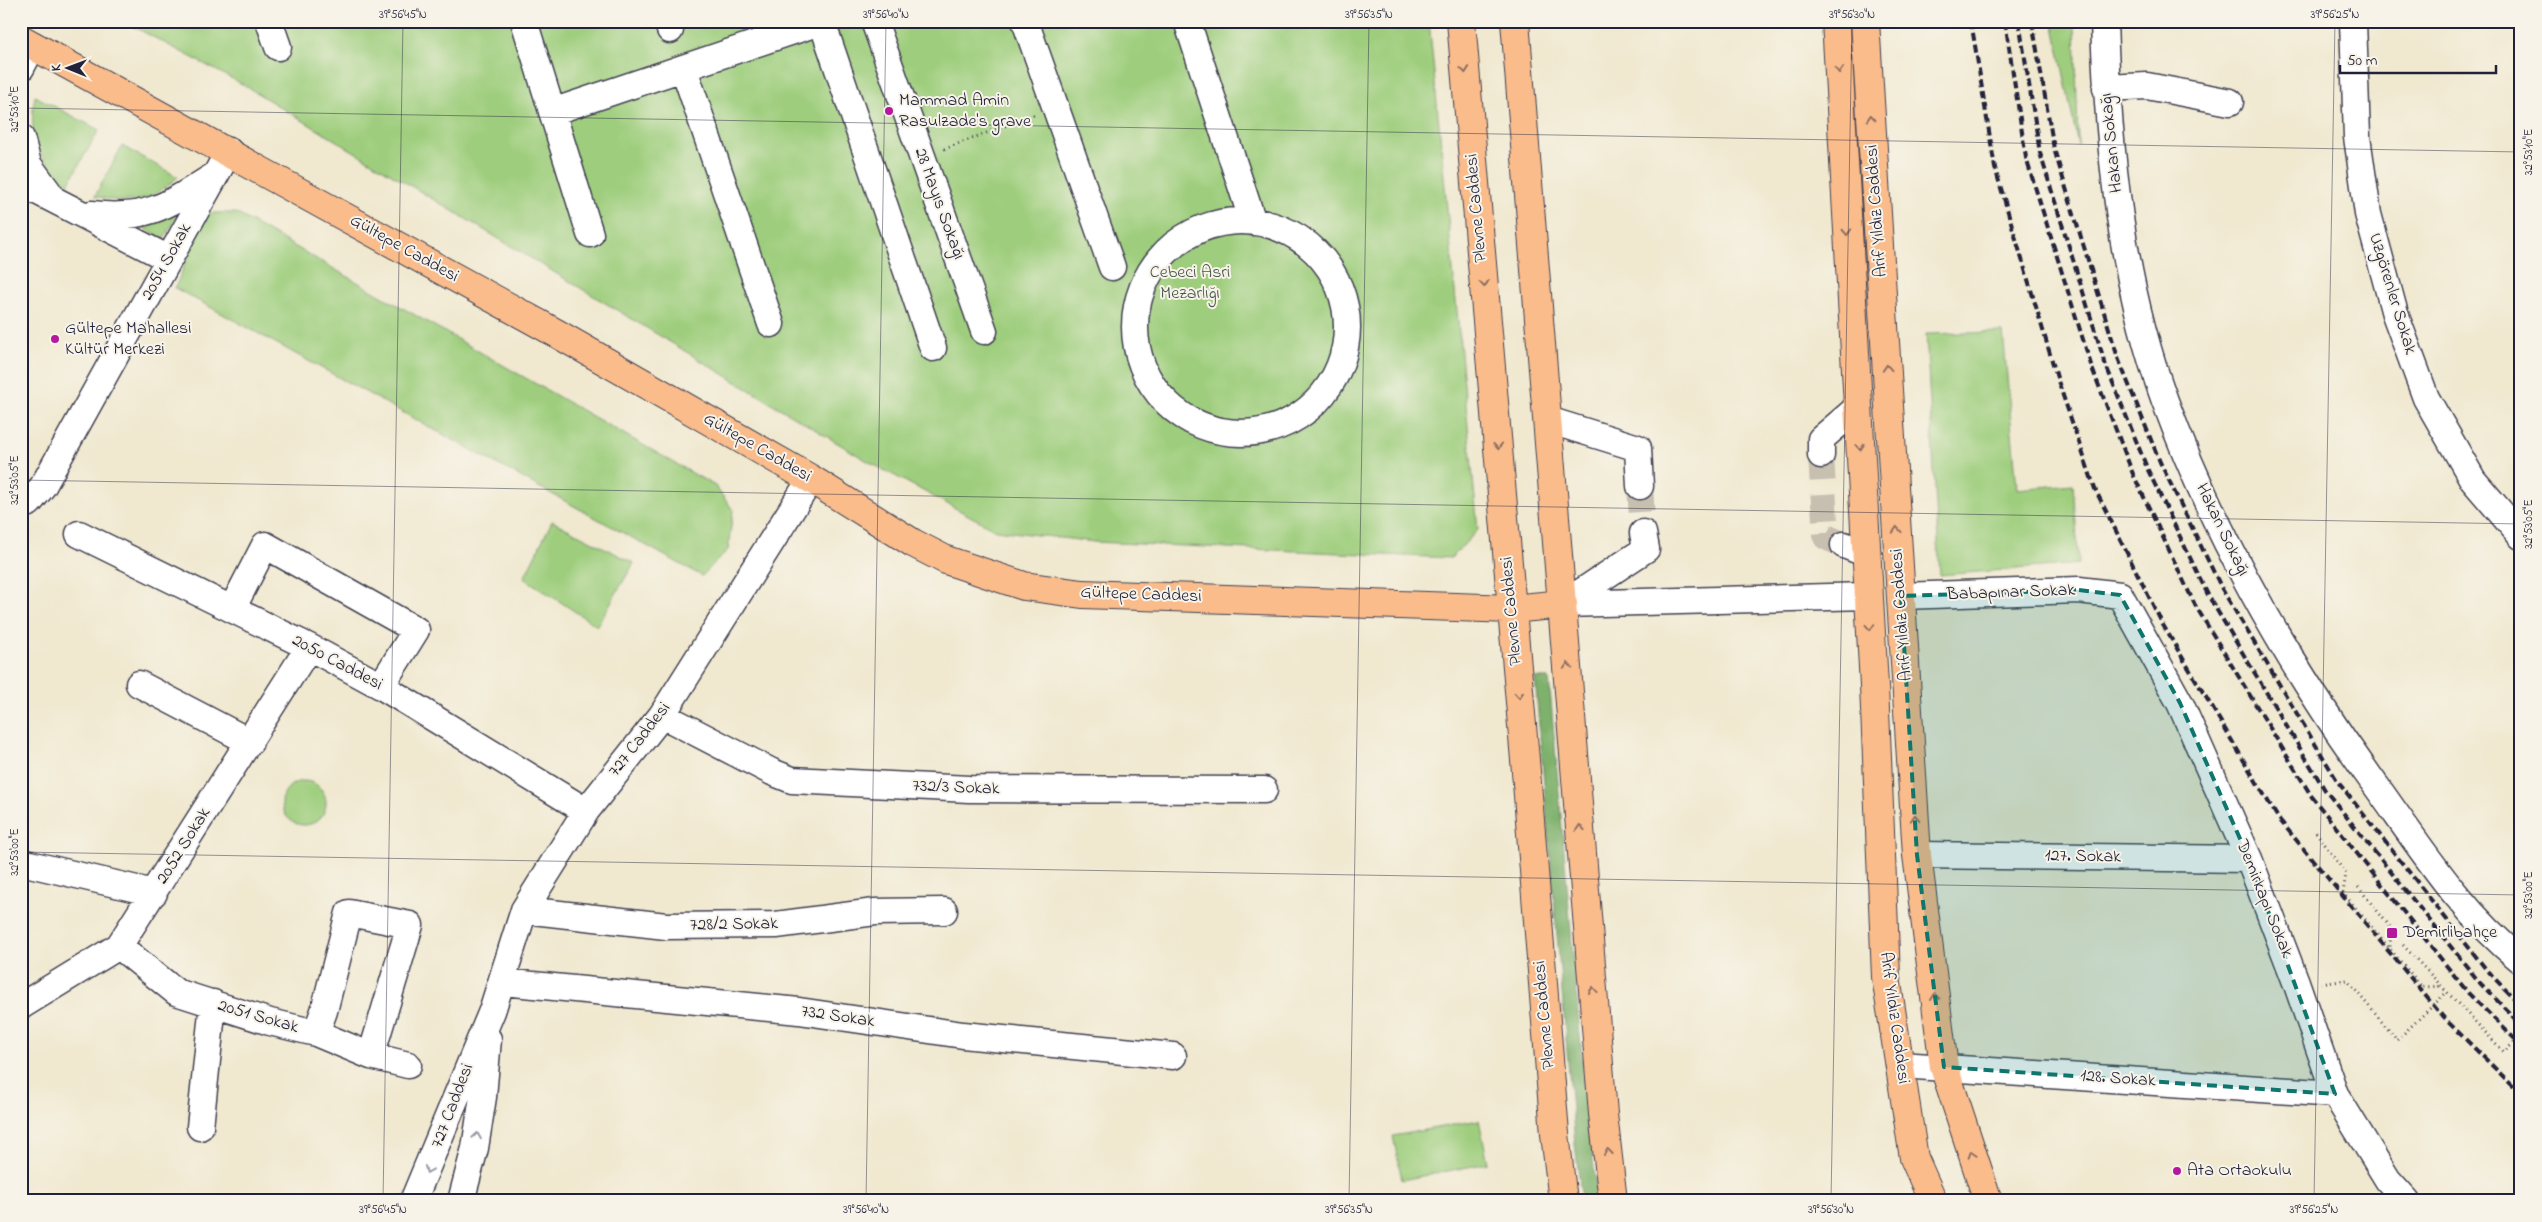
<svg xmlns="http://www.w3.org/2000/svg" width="2542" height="1222" font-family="'Indie Flower',sans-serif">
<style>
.green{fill:#9ece7d;stroke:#60785c}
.forest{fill:#7eb16c;stroke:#506a54}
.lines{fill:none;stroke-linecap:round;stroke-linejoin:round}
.minor-tunnel{stroke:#c7c0b1;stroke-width:26;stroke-dasharray:26 13;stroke-linecap:butt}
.minor-casing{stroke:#414051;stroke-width:29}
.major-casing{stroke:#414051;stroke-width:30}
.path{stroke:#414051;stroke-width:3;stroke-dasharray:1 4;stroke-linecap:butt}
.minor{stroke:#fff;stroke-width:26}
.major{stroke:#fabc8b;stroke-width:28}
.rail{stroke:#22223b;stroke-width:4;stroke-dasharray:8 4;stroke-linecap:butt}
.path-bridge{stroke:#414051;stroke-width:3;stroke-dasharray:1 4;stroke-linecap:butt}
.oneway{stroke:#8e6f63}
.oneway2{stroke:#9c9ca7}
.marked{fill:#0f766e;fill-opacity:0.2;stroke:#0f766e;stroke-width:4;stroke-dasharray:10 6;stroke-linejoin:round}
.ticks{fill:none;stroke:#22223b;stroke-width:1;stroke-opacity:0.45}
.poi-dot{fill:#b5179e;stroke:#f7f3e8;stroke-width:2}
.labels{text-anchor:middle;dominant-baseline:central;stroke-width:4;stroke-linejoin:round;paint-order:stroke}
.poi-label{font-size:18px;fill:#22223b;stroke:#f7f3e8;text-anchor:start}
.street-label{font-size:18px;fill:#22223b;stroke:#f7f3e8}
.park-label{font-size:18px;fill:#47564f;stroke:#f7f3e8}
.neatline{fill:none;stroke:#22223b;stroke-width:2}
.ticks-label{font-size:12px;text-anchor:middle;fill:#22223b}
</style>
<rect width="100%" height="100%" fill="#f7f3e8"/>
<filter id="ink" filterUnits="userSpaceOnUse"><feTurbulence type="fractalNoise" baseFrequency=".02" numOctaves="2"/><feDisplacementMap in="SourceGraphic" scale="10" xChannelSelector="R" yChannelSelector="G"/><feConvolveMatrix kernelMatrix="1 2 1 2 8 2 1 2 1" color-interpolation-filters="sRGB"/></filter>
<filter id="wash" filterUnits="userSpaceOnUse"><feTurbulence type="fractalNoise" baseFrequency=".0096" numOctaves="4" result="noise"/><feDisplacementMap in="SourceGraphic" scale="20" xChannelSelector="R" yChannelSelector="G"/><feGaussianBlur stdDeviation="1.12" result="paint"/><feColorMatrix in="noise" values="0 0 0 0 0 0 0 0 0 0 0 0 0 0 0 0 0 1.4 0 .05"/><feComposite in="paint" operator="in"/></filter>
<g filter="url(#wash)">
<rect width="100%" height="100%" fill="#f0e8cf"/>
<!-- green -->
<path class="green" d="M123,21H1429L1478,530L1451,558L1094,542L996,530L869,462L242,84Z
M2053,21H2075L2078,145Z
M35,96L99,130L68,184C38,161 27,133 35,96Z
M122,146L178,177C150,202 131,206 95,196Z
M187,199L164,239L133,222Z
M206,213H236L715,486L733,510L728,550L702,576L175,288Z
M2003,332L2017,489L2073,484L2079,564L1940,575L1926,334Z
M552,521L634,563L597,626L524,578Z
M282 803a22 22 0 1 1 44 0a22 22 0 1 1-44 0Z
M1479,1120L1488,1163L1402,1180L1393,1136Z"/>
<!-- forest -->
<path class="forest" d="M1535,678H1549L1586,1104L1598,1201H1582L1575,1144Z"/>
</g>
<g filter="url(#ink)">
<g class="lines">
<!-- minor-tunnel -->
<path class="minor-tunnel" d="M1821,455L1826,537L1844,545
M1640,486L1643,533"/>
<!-- minor casing -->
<g class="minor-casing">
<path id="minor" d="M269,21L278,47
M524,21L590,234
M667,21L670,30
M874,21L984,331
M1025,21L1112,267
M1187,21L1253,222
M2104,21C2108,149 2121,281 2165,401C2217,541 2294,674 2382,794C2424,853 2464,915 2521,960
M2353,21L2357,137L2368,214L2395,314L2426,398L2473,480L2521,536
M822,22L933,348
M21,68L33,45
M684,69L771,324
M2106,88L2147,86L2230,102
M552,112L823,21
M21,138L28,164L50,194
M21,183L169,259
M91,214C147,221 168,205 214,176
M1135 327a106 106 0 1 1 212 0a106 106 0 1 1-212 0Z
M1548,420L1638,448L1640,486
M1821,455V439L1857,408
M21,499L29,503L43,486L229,151
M79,534L309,647L381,686L586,811
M1844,545L1867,554
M1901,596L2079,590L2120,595L2180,703L2249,859L2296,982L2335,1094L2388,1180L2407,1201
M1563,604L1868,596
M1563,604L1646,549L1643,533
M232,609L265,545L416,630L381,686
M139,684L250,742
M662,715L772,772L792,780L969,789L1264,790
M1917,855L2249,859
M21,862L154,893
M524,910L666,926L776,925L875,912L944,911
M119,946L176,992L270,1022L316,1033L371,1056L408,1065
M502,982L799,1011L963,1035L1173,1056
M21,1006L119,946L309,647
M316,1033L324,1011L349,913L410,925L371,1056
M1900,1065L2335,1094
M200,1127L213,1003
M413,1201L492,1011L524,910L586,811L662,715L811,479
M461,1201L475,1148L483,1097L488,1039"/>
</g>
<!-- major casing -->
<g class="major-casing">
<path id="major" d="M1461,21L1527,783L1555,1134L1563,1201
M1515,21L1603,1114L1613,1201
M1836,21L1874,685L1886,977L1914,1158L1933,1201
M1865,21L1917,855L1944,1067L1988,1201
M21,39L556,333L811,479L913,543L946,560L1024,586L1082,594L1512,609L1563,604"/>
</g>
<!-- path -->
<path class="path" d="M944,149L1034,115
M2316,832L2346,874L2343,893L2422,987L2442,986
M2358,887L2391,928L2390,948
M2403,945L2447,992
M2321,984L2347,980L2397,1040"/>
<!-- minor -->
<use href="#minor" class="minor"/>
<!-- major -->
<use href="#major" class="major"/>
<!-- rail -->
<path class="rail" d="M1971,21L1995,168L2058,381L2095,489L2163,625L2278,818L2444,1018L2521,1094
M2005,21L2026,158L2092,368L2133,474L2195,605L2312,797L2469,994L2521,1045
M2019,21L2040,153L2105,363L2147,468L2209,597L2325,790L2480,983L2521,1025
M2032,21L2054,149L2118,358L2160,462L2222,589L2338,782L2489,973L2521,1005"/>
<!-- path-bridge -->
<path class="path-bridge" d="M2397,1040L2447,992L2504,1052L2521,1036"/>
</g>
<!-- one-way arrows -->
<defs><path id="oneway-chevron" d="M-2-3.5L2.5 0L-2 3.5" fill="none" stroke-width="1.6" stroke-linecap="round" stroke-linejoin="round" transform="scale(1.25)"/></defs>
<g class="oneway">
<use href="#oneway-chevron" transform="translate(1465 70) rotate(85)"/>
<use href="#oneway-chevron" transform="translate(1839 70) rotate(87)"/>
<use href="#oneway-chevron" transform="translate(1871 118) rotate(-94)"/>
<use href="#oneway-chevron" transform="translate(1847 232) rotate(87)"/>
<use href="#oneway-chevron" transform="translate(1484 284) rotate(85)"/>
<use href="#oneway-chevron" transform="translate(1887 368) rotate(-94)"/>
<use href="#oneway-chevron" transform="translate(1498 446) rotate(85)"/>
<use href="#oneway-chevron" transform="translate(1860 447) rotate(86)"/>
<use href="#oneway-chevron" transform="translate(1897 530) rotate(-94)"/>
<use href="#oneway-chevron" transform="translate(1870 627) rotate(86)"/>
<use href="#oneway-chevron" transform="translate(1568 666) rotate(-94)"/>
<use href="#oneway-chevron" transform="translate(1519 695) rotate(85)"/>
<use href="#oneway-chevron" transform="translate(1915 818) rotate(-94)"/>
<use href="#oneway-chevron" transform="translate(1580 828) rotate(-94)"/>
<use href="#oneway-chevron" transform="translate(1593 990) rotate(-95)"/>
<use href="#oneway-chevron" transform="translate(1935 997) rotate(-97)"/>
<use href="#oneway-chevron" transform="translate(1608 1152) rotate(-97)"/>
<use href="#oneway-chevron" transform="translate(1972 1154) rotate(-108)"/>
</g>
<g class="oneway2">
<use href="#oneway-chevron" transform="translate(477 1136) rotate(-81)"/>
<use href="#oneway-chevron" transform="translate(428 1170) rotate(113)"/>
</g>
</g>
<!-- marked area -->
<path class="marked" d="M2079,590L2120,595L2180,703L2249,859L2335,1094L1944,1067L1917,855L1901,596Z"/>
<!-- ticks -->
<path class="ticks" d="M21,108L2521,152M21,480L2521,524M21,852L2521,895M383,1201L403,21M866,1201L886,21M1349,1201L1369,21M1831,1201L1852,21M2314,1201L2335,21"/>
<!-- markers -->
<g class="poi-dot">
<circle cx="889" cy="111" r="5"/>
<circle cx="55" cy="339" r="5"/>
<rect x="2386" y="927" width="12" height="12" rx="2.5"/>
<circle cx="2177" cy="1171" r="5"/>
</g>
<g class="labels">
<!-- poi labels -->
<g class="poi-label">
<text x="899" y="101">Mammad Amin<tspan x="899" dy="21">Rasulzade's grave</tspan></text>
<text x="65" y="329">Gültepe Mahallesi<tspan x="65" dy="21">Kültür Merkezi</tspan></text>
<text x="2403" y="933">Demirlibahçe</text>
<text x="2187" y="1171">Ata Ortaokulu</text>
</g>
<!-- street labels -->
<g class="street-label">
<text transform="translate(2112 143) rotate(-96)">Hakan Sokağı</text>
<text transform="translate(939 204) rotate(70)">28 Mayıs Sokağı</text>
<text transform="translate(1477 208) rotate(-95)">Plevne Caddesi</text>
<text transform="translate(1877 211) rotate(-94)">Arif Yıldız Caddesi</text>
<text transform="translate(404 249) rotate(29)">Gültepe Caddesi</text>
<text transform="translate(167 262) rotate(-61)">2054 Sokak</text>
<text transform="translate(2392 294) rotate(73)">Uzgörenler Sokak</text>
<text transform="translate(757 448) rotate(30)">Gültepe Caddesi</text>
<text transform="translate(2222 530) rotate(64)">Hakan Sokağı</text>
<text transform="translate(2011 593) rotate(-2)">Babapınar Sokak</text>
<text transform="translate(1141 595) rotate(2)">Gültepe Caddesi</text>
<text transform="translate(1512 611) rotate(-95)">Plevne Caddesi</text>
<text transform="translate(1902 615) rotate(-94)">Arif Yıldız Caddesi</text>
<text transform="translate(337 663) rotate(28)">2050 Caddesi</text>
<text transform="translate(640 740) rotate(-52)">727 Caddesi</text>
<text transform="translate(956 788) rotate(2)">732/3 Sokak</text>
<text transform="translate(184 846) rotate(-58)">2052 Sokak</text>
<text transform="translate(2083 857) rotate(1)">127. Sokak</text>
<text transform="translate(2264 899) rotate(68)">Demirkapı Sokak</text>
<text transform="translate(734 925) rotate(-1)">728/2 Sokak</text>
<text transform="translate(1545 1015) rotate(-95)">Plevne Caddesi</text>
<text transform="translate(258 1017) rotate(16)">2051 Sokak</text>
<text transform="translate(838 1017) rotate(8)">732 Sokak</text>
<text transform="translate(1894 1018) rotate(82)">Arif Yıldız Caddesi</text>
<text transform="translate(2118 1079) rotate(4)">128. Sokak</text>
<text transform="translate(453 1106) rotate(-69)">727 Caddesi</text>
</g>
<!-- park labels -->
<g class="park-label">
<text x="1190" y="273">Cebeci Asri<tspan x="1190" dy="21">Mezarlığı</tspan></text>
</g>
</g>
<!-- margin -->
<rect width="2542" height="1222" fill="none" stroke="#f7f3e8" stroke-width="55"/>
<!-- north arrow -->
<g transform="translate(68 68) rotate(271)" stroke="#f7f3e8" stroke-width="4" paint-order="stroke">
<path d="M0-4L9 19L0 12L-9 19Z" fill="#22223b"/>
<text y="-8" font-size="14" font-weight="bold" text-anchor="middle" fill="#22223b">K</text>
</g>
<!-- scale -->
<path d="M2340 65v8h156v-8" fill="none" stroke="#22223b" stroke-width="2.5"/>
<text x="2347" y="65" font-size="15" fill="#22223b" stroke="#f7f3e8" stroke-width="4" paint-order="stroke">50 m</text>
<rect x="28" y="28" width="2486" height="1166" class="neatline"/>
<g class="ticks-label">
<text x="403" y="18">39°56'45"N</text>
<text x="886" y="18">39°56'40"N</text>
<text x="1369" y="18">39°56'35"N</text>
<text x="1852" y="18">39°56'30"N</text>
<text x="2335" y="18">39°56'25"N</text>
<text transform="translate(14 109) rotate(-90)" y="4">32°53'10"E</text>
<text transform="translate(2528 152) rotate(-90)" y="4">32°53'10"E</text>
<text transform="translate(14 480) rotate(-90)" y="4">32°53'05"E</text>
<text transform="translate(2528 524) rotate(-90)" y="4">32°53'05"E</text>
<text transform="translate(14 852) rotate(-90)" y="4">32°53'00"E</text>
<text transform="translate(2528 895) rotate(-90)" y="4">32°53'00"E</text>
<text x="383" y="1213">39°56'45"N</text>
<text x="866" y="1213">39°56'40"N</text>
<text x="1349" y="1213">39°56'35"N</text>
<text x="1831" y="1213">39°56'30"N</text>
<text x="2314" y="1213">39°56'25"N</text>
</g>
</svg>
